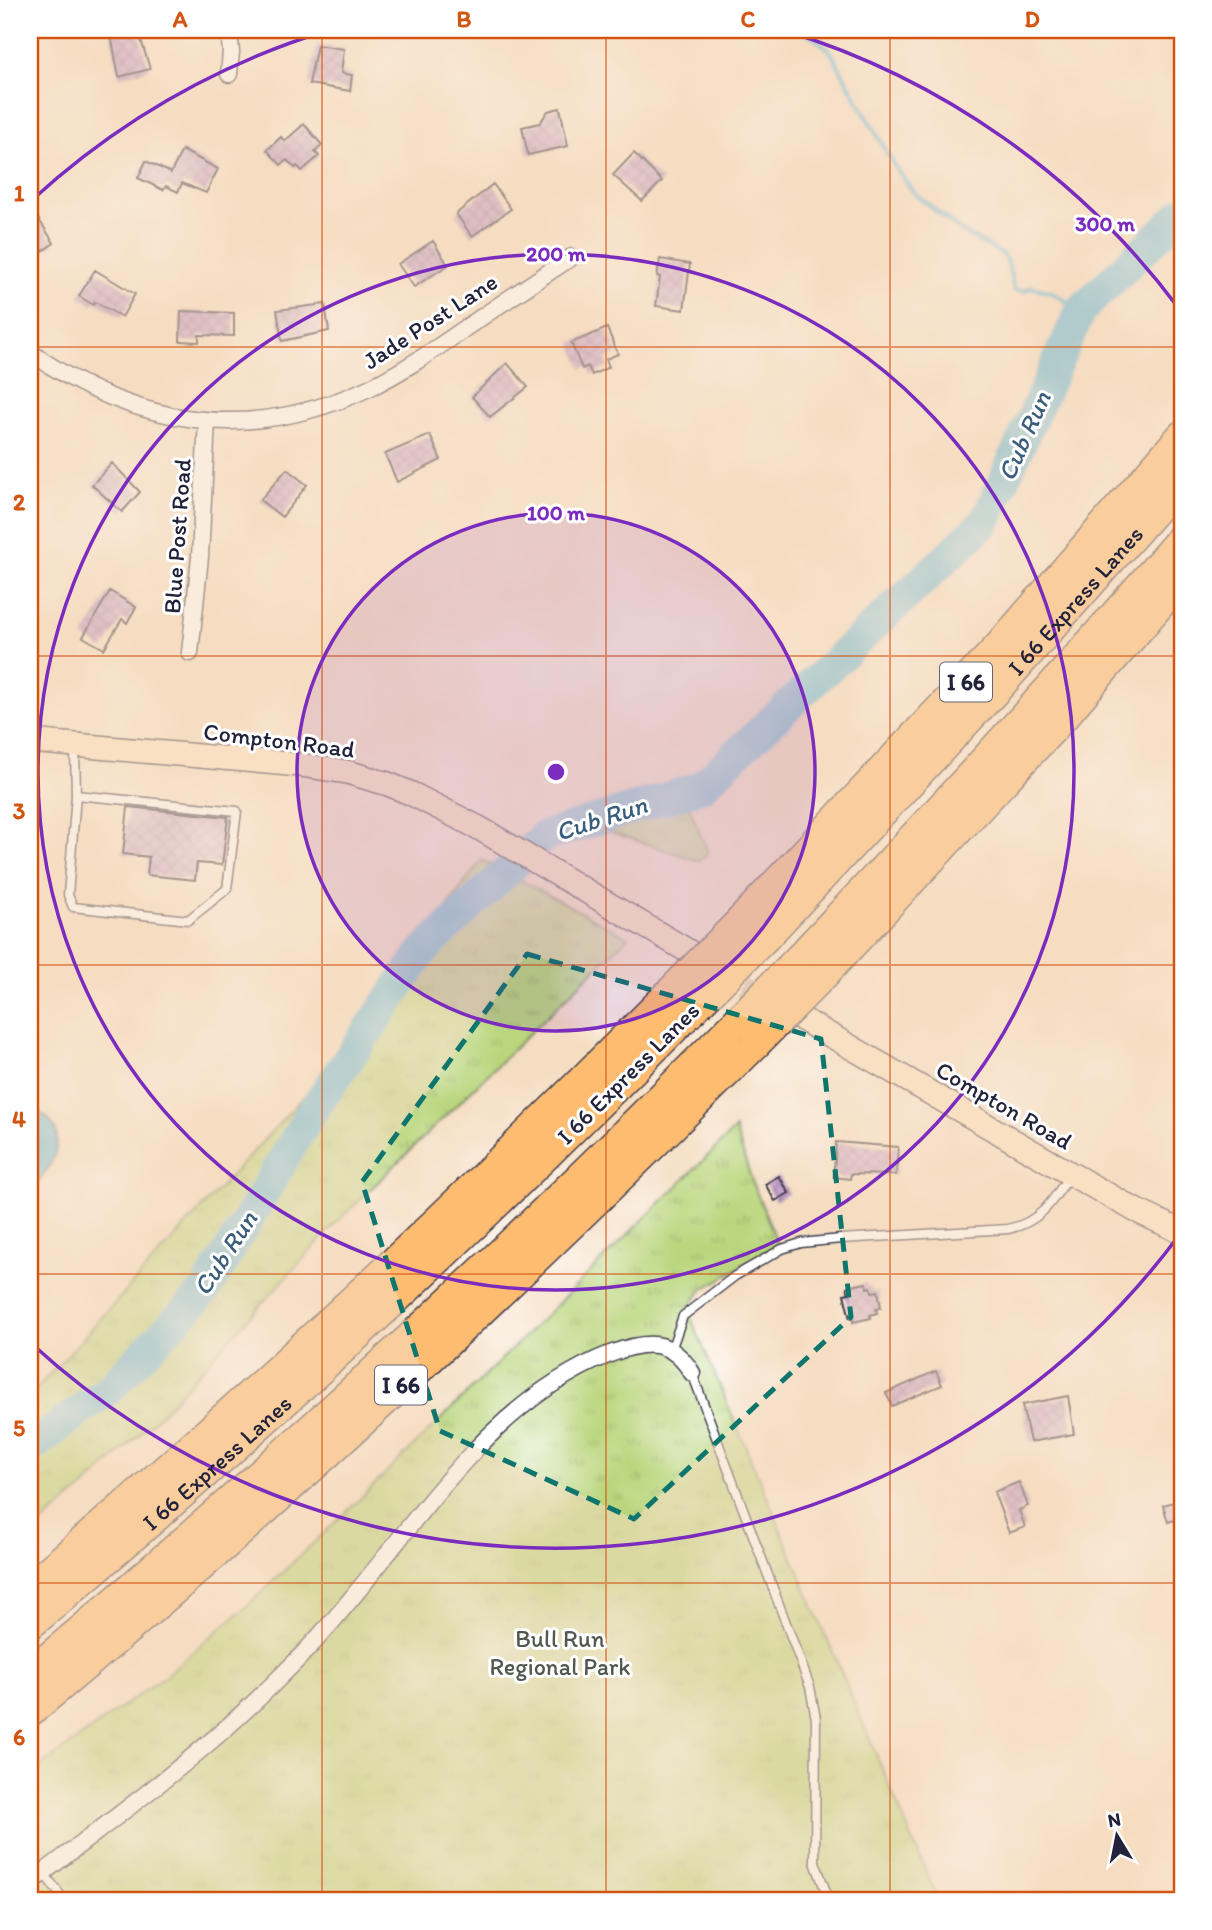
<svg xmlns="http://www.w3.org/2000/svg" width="1212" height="1930" font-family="Itim,sans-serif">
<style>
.park{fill:url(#park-tufts);stroke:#6e7c5c;stroke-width:2}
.water{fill:#5bb5d9;stroke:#3e6c8a;stroke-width:2}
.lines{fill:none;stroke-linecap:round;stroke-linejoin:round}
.stream{stroke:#5bb5d9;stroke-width:5}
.river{stroke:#5bb5d9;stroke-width:32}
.building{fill:url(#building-cross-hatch)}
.secondary-tunnel{stroke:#cbb8a6;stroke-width:23;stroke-dasharray:23 11;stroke-linecap:butt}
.lane-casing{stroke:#423e4f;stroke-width:11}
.street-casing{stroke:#423e4f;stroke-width:19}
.secondary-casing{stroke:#423e4f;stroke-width:26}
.highway-casing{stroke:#423e4f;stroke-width:33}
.lane{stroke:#fff;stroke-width:8}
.street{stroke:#fff;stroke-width:16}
.secondary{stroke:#ffe4c6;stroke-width:23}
.highway{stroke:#febc70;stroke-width:30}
.highway-bridge-casing{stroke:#423e4f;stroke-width:33;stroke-linecap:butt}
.highway-bridge{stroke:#febc70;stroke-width:30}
.marked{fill:none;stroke:#0f766e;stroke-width:5;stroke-dasharray:14 9;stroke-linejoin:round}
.grid{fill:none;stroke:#d45411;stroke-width:2;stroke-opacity:0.55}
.ring{fill:none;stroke:#7b2cbf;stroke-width:3.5}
.labels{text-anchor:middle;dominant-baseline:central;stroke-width:6;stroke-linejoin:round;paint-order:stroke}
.shield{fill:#fff;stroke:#646476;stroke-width:2}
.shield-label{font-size:23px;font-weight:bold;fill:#22223b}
.street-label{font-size:24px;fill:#22223b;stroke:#fff}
.park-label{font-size:24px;fill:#50584f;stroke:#fff}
.water-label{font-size:26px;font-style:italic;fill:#395d7a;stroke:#fff}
.centre{fill:#7b2cbf;stroke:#fff;stroke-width:3.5}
.ring-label{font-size:21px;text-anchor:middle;font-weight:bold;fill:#7b2cbf;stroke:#fff;stroke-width:6;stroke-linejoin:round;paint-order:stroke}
.neatline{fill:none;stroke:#d45411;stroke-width:2.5}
.grid-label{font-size:23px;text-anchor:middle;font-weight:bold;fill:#d45411}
</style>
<defs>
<pattern id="park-tufts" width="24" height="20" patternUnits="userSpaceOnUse" patternTransform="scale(1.75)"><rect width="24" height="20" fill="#bad67d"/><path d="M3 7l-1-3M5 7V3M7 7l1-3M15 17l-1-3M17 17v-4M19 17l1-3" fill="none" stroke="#a0b76d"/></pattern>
<pattern id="building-cross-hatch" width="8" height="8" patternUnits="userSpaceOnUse" patternTransform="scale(1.75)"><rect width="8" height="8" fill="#c29cc9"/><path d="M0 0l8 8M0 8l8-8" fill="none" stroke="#9d7fa4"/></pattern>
</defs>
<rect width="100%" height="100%" fill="#fff"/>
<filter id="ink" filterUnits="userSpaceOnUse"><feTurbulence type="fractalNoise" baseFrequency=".0143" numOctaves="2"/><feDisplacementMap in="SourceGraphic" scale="14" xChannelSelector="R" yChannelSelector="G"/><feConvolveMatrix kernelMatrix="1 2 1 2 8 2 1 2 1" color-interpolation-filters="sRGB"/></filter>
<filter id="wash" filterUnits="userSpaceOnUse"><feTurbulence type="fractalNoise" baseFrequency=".00686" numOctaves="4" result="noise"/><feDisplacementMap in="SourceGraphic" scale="28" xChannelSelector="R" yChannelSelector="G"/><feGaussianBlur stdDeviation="1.57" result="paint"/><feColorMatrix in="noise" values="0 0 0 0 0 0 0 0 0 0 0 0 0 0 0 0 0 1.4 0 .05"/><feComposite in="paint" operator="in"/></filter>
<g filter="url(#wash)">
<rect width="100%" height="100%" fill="#f5ddc1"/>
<!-- park -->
<path class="park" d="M680,783L708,854L699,861L591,826Z
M482,860L628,937L334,1225L161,1414L79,1492L30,1533V1396L314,1085Z
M735,1129L753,1184L778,1244L702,1290L687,1309L938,1900H30V1774L162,1678L246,1607L363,1496Z"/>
<!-- water -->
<path class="water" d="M30,1107C76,1128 55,1163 30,1192Z"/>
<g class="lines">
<!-- stream -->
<path class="stream" d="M803,30L829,49L895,167L915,194L961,231L1002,254L1008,263L1014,290L1024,291L1031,287L1051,292L1081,310"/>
<!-- river -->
<path class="river" d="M30,1448L108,1390L206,1290L309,1116L423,951L543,837L701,787L985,522L1081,310L1182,213"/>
</g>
<g id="blocks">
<!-- building -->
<path class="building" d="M110,30H138L150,69L119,77Z
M317,45L344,49L341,73L352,75L350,91L309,84Z
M560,108L568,146L528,155L522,127L540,123L548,111Z
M304,124L322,145L315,152L319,156L302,171L297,166L295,168L287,160L281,165L267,150L281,137L285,141Z
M182,150L218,169L206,193L182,183L178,192L166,186L163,190L138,178L146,161L171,173Z
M634,153L662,181L642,201L613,175Z
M493,184L511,209L472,236L456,214Z
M30,206L54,243L30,260Z
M433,241L448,265L414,287L398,264Z
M660,259L690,264L684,310L656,306L660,277L657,276Z
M95,270L135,294L122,317L95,302L93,305L79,296Z
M325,304L329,331L282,341L277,310Z
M181,311L234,313V336L199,335V342L180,341Z
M607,328L618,354L606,359L609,367L592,375L588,366L582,369L571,343Z
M507,363L528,387L490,417L472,397Z
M430,435L441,460L397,482L385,454Z
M112,463L140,492L122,512L92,485Z
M287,469L307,485L282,517L260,500Z
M110,591L136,607L127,623L122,619L104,649L83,637Z
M128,807L228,817L222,865L197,863L195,880L147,875L149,857L123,854Z
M836,1142L898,1147L896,1175L851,1174L850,1179L834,1177Z
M779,1176L789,1193L775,1201L765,1184Z
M866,1283L867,1288L871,1287L872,1292L878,1291L881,1308L876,1309L877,1313L870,1315L871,1318L853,1322V1319H850L844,1294L849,1293L847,1287Z
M936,1371L942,1385L892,1406L886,1393Z
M1068,1396L1074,1434L1030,1442L1022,1405Z
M1019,1482L1028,1506L1019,1510L1025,1527L1009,1533L994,1492Z
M1182,1500V1518L1168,1522L1163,1505Z"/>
</g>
</g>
<g filter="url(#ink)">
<use href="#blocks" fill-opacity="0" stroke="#423e4f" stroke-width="2"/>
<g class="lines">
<!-- secondary-tunnel -->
<path class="secondary-tunnel" d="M715,967L775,1003"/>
<!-- lane casing -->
<g class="lane-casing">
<path id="lane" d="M75,747L76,795L68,895L73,907L188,920L227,889L237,811L76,795
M671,1350L683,1316L735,1276L782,1249L801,1243L841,1239L1008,1229C1041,1222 1053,1201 1070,1174
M692,1373L810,1687L816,1719L815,1862L829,1900
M43,1872L64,1900"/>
</g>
<!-- street casing -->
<g class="street-casing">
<path id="street" d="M229,74L231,52L229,30
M30,352C136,427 251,444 371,387C406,370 438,347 470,325C504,302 538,279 572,257
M190,653L200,557L207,421
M30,1883C112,1819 199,1758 272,1685C300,1658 327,1629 351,1599C427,1508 496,1399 610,1354C646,1340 671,1338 692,1373"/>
</g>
<!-- secondary casing -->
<g class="secondary-casing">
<path id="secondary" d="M30,741L300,765L347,772L388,784L412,794L479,828L688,951
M802,1019L1071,1174L1135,1210L1182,1232"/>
</g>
<!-- highway casing -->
<g class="highway-casing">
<g id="highway">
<path d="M742,920L998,648L1182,436"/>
<path id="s1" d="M767,935L1000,685L1182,479"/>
<path d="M797,961C929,823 1058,683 1182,538"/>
<path d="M822,976L1061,719L1182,578"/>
<path d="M30,1587C252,1400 463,1202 667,996"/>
<path id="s2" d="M30,1624C260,1431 480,1224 691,1011"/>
<path d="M30,1674C274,1469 507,1254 731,1028"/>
<path d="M30,1711C284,1502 523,1274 757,1042"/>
</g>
</g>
<!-- lane -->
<use href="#lane" class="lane"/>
<!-- street -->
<use href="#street" class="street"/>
<!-- secondary -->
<use href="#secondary" class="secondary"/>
<!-- highway -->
<use href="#highway" class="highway"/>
<!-- highway-bridge casing -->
<g class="highway-bridge-casing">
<path id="highway-bridge" d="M667,996L742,920
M691,1011L767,935
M731,1028L797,961
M757,1042L822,976"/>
</g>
<!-- highway-bridge -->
<use href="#highway-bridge" class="highway-bridge"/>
</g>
</g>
<!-- marked area -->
<path d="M0 0H1212V1930H0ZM527,954L821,1039L851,1317L634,1519L440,1431L362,1182Z" fill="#f5ddc1" fill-opacity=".55" fill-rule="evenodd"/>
<path class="marked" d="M527,954L821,1039L851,1317L634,1519L440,1431L362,1182Z"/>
<!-- grid -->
<path class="grid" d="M322,30V1900M606,30V1900M890,30V1900M30,347H1182M30,656H1182M30,965H1182M30,1274H1182M30,1583H1182"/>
<!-- distance rings -->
<circle cx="556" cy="772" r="259" fill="#7b2cbf" fill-opacity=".12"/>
<g class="ring">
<circle cx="556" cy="772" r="259"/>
<circle cx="556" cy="772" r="518"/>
<path d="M1180 1234A776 776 0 0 1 32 1344M32 200A776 776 0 0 1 329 30M783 30A776 776 0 0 1 1180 310"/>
</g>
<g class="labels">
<!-- shield labels -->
<g class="shield">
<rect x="940" y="662.5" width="52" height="39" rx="5"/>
<rect x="375" y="1365.5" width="52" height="39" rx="5"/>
</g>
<g class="shield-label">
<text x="966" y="682">I 66</text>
<text x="401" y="1385">I 66</text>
</g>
<!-- street labels -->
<g class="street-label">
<text transform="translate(430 321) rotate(-33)">Jade Post Lane</text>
<text transform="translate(177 536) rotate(-86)">Blue Post Road</text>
<text stroke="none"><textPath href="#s1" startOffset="455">I 66 Express Lanes</textPath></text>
<text transform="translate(279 740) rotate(7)">Compton Road</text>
<text transform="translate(628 1073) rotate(-45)">I 66 Express Lanes</text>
<text transform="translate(1004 1105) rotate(30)">Compton Road</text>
<text stroke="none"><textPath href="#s2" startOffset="247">I 66 Express Lanes</textPath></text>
</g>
<!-- park labels -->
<g class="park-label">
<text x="560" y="1638">Bull Run<tspan x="560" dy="28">Regional Park</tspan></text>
</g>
<!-- water labels -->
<g class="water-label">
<text transform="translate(1024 436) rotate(-66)">Cub Run</text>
<text transform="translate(601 818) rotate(-18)">Cub Run</text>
<text transform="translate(225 1253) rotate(-57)">Cub Run</text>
</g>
</g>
<circle cx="556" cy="772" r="10" class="centre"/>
<g class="ring-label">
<text x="1105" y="231">300 m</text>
<text x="556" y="261">200 m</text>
<text x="556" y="520">100 m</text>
</g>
<!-- margin -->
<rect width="1212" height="1930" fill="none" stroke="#fff" stroke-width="77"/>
<!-- north arrow -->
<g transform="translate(1117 1836) rotate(350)" stroke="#ffffff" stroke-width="5" paint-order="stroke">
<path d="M0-5L12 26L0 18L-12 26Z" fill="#22223b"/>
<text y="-10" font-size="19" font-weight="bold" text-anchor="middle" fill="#22223b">N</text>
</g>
<rect x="38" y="38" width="1136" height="1854" class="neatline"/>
<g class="grid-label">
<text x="180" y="27">A</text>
<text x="464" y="27">B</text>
<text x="748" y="27">C</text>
<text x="1032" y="27">D</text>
<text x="19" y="201">1</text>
<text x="19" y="510">2</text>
<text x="19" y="819">3</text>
<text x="19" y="1127">4</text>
<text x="19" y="1436">5</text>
<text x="19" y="1745">6</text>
</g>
</svg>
